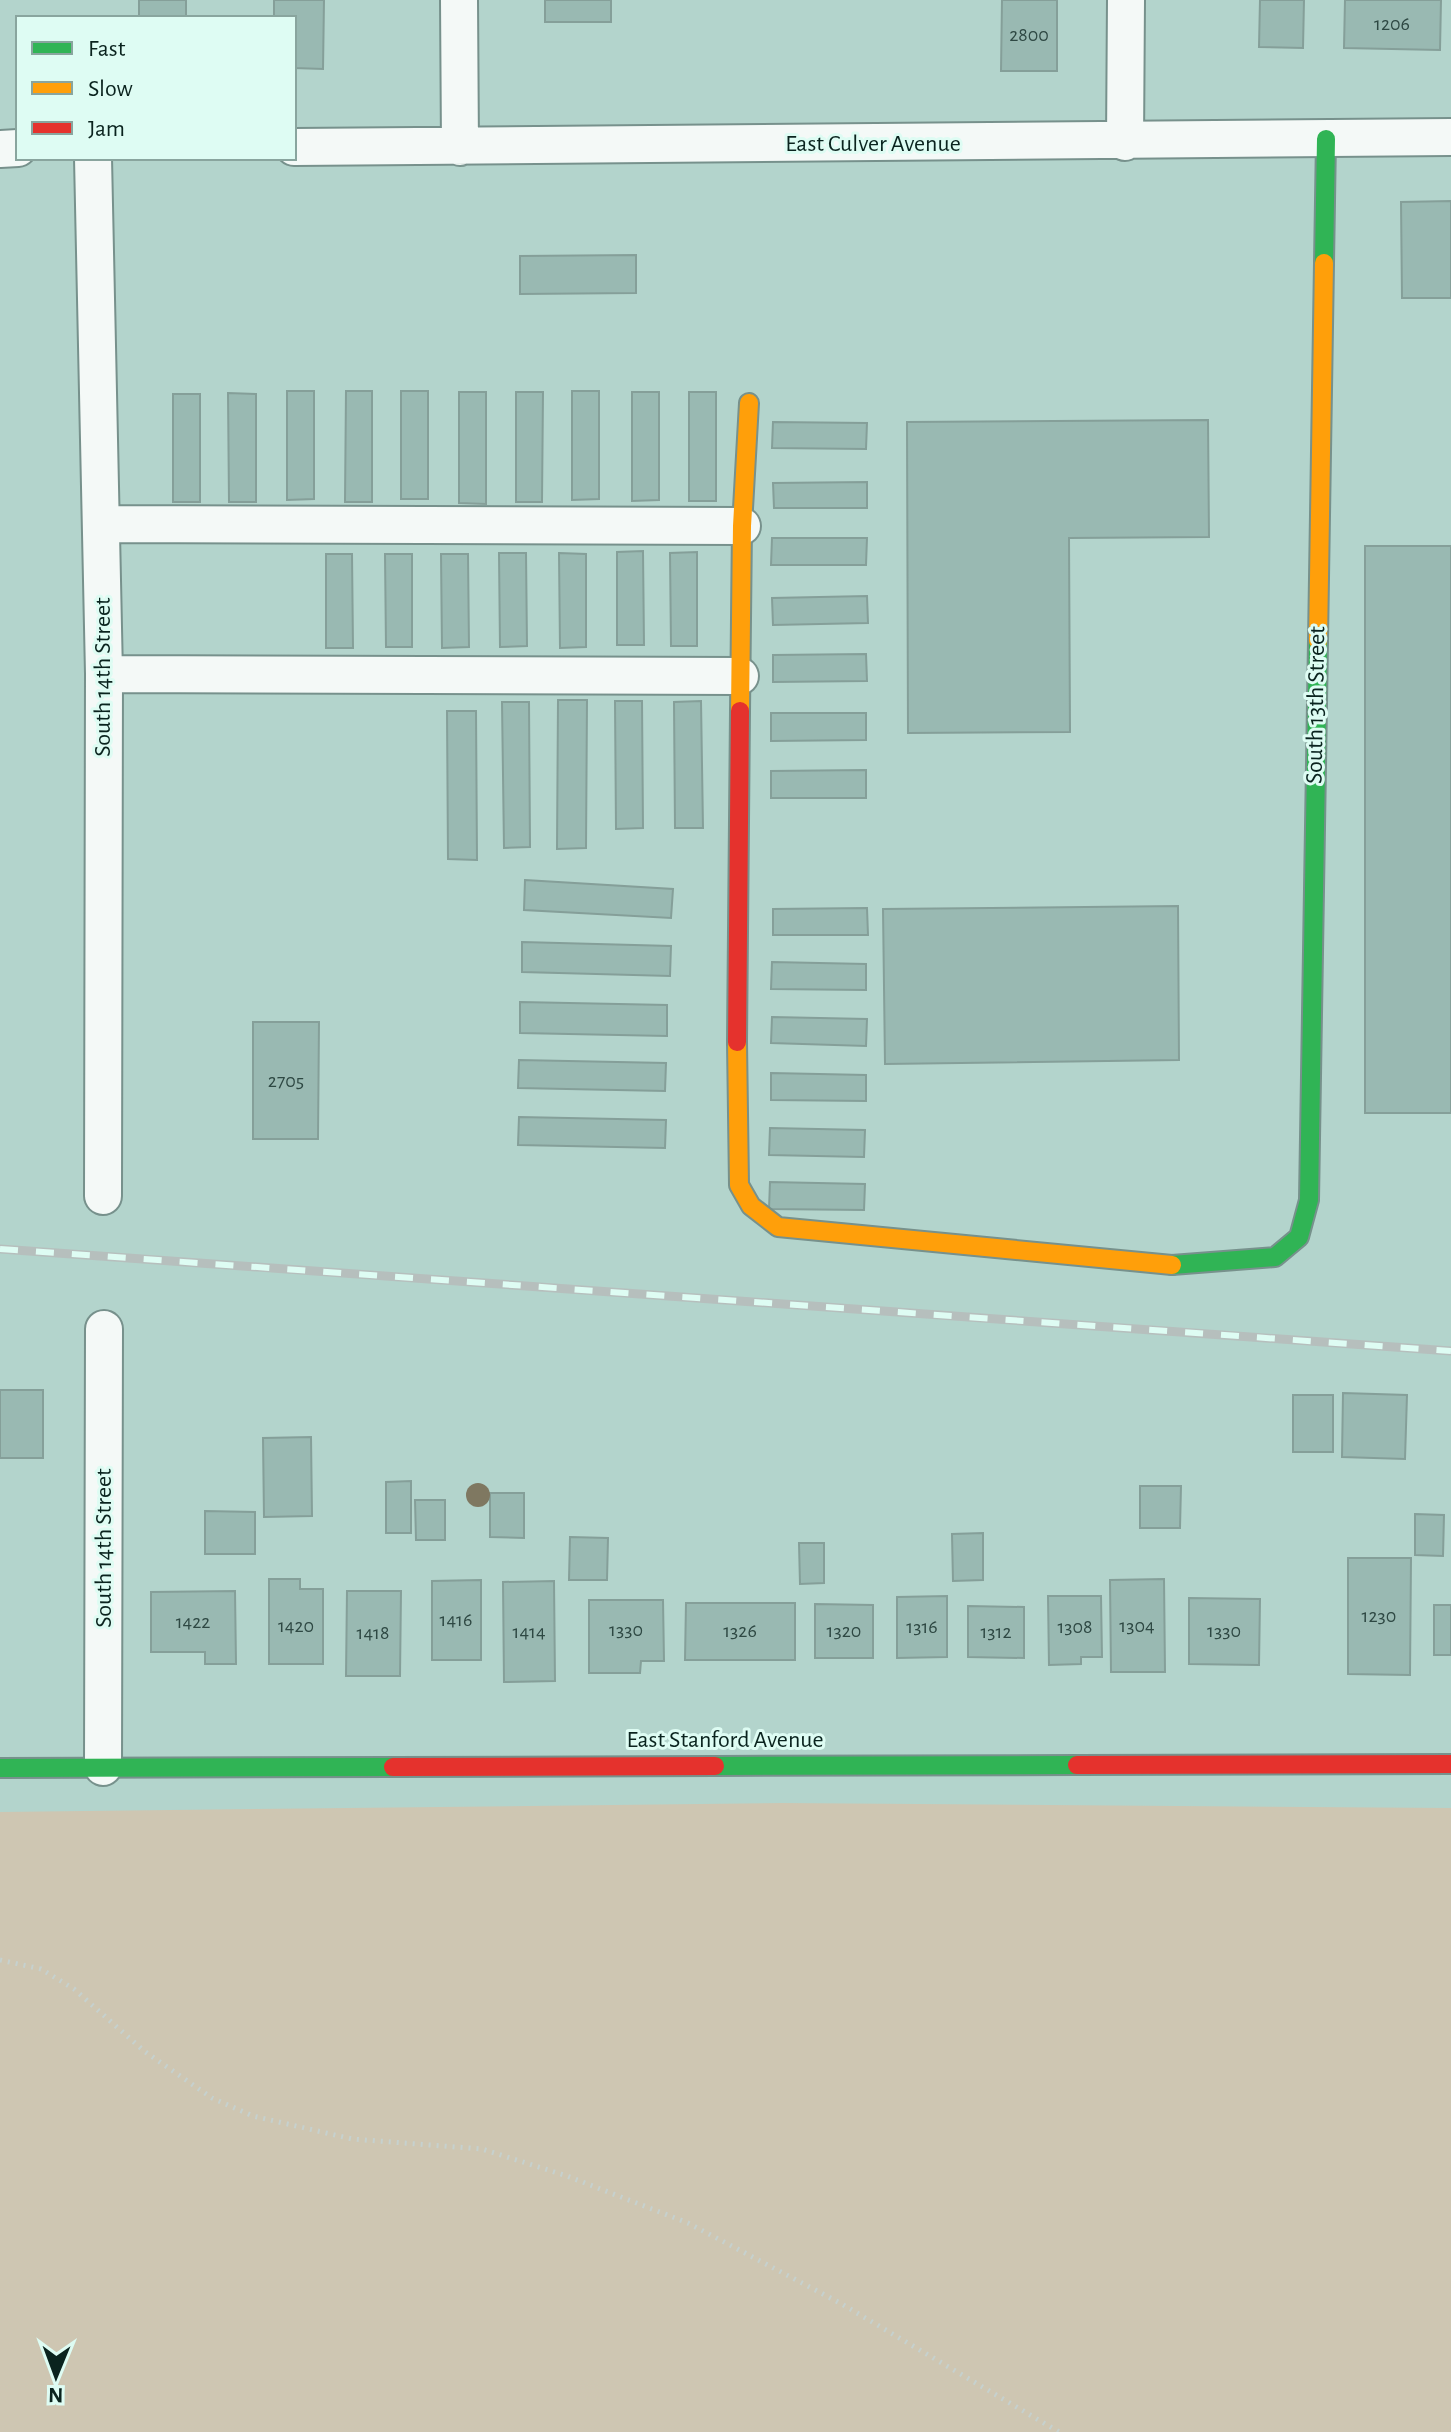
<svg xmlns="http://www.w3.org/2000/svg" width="1451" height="2432" font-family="'Alegreya Sans',sans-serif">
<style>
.green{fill:#cec6b2}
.building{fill:#99b9b2;stroke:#859f99;stroke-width:2}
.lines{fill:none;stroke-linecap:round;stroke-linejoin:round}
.street-casing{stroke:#77918c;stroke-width:40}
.fast-casing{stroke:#77918c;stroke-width:22}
.slow-casing{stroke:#77918c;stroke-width:22}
.jam-casing{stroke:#77918c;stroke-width:22}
.path{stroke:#c6d1ce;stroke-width:5;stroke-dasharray:2 6;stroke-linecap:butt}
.street{stroke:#f4f9f7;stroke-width:36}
.fast{stroke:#30b455;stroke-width:18}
.slow{stroke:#ff9f0a;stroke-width:18}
.jam{stroke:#e5322d;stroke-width:18}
.rail-casing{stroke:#b6bfbd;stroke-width:9}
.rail{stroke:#defcf3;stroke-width:6;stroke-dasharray:18;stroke-linecap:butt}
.tree{fill:#7f7861}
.labels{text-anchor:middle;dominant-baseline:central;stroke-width:6;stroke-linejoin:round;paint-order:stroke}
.number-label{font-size:20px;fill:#2e4843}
.street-label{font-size:24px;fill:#0a231e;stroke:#defcf3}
</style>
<rect width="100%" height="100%" fill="#b3d4cc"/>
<!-- green -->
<path class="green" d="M782,1803L1451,1808V2432H0V1812Z"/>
<!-- building -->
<path class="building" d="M139,0H186V18H139Z
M274,0H324L323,69L294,68V18H274Z
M545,0H611V22H545Z
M1002,0H1057V71H1001Z
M1260,0H1304L1303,48L1259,47Z
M1345,0H1441L1440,50L1344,48Z
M1451,201V298H1402L1401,202Z
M636,255V293L520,294V256Z
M287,391H314V499L287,500Z
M346,391H372V502H345Z
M401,391H428V499H401Z
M572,391H599V499L572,500Z
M459,392H486V504L459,503Z
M516,392H543L542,502H516Z
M632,392H659V500L632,501Z
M689,392H716V501H689Z
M228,393L256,394V502H229Z
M173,394H200V502H173Z
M1208,420L1209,537L1069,538L1070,732L908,733L907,422Z
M773,422L867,423L866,449L772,448Z
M867,482V508H774L773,483Z
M772,538H867L866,565H771Z
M1365,546H1451V1113H1365Z
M643,551L644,645H617V552Z
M697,552V646H671L670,553Z
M499,553H526L527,646L500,647Z
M559,553L586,554V647L560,648Z
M326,554H352L353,648H326Z
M385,554H412V647H386Z
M441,554H468L469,647L442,648Z
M867,596L868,623L773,625L772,598Z
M866,654L867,681L773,682V655Z
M558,700H587L586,848L557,849Z
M615,701H642L643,828L616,829Z
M701,701L703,828H675L674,702Z
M502,702H529L530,847L504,848Z
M447,711H476L477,860L448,859Z
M771,713H866V740L771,741Z
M866,770V798H771V771Z
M525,880L673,889L671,918L524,910Z
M1178,906L1179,1060L885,1064L883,909Z
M867,908L868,935H773V909Z
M522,942L671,946L670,976L522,972Z
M772,962L866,964V990L771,989Z
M520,1002L667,1005V1036L520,1033Z
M772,1017L867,1019L866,1046L771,1043Z
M253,1022H319L318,1139H253Z
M519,1060L666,1063L665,1091L518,1088Z
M771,1073L866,1075V1101L771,1100Z
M519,1117L666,1120L665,1148L518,1145Z
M770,1128L865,1130L864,1157L769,1155Z
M770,1182L865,1184L864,1210L769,1209Z
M0,1390H43V1458H0Z
M1343,1393L1407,1395L1405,1459L1342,1457Z
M1293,1395H1333V1452H1293Z
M311,1437L312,1516L264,1517L263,1438Z
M411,1481V1533H386V1482Z
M1140,1486H1181L1180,1528H1140Z
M490,1493H524V1538L490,1537Z
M415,1500H445V1540H416Z
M205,1511L255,1512V1554H205Z
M1415,1514L1444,1515L1443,1556L1415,1555Z
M983,1533V1580L953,1581L952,1534Z
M570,1537L608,1538L607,1580H569Z
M799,1543H824V1583L800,1584Z
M1348,1558H1411L1410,1675L1348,1674Z
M269,1579H300V1589H323V1664H269Z
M1164,1579L1165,1672H1111L1110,1580Z
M481,1580V1660H432V1581Z
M554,1581L555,1681L504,1682L503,1582Z
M235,1591L236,1664H205V1652H151V1592Z
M347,1591H401L400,1676H346Z
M947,1596V1657L897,1658V1597Z
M1048,1596H1101L1102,1657H1081V1664L1049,1665Z
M1189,1598L1260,1599L1259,1665L1189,1664Z
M589,1600H663L664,1661H641L640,1673H589Z
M686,1603H795V1660H685Z
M815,1604L873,1605V1658H815Z
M1434,1605H1451V1655H1434Z
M968,1606L1024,1607V1658L968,1657Z"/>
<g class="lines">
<!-- street casing -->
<g class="street-casing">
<path id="street" d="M459,0L460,147
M1125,142L1126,0
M294,147L1451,137
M0,149L18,148
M93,158L104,674L103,1196
M101,524L742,526
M104,674L740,676
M103,1767L104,1329"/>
</g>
<!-- fast casing -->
<g class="fast-casing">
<path id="fast" d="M1324,263L1326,139
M1172,1265L1275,1257L1299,1237L1309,1200L1318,641
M715,1766L1077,1765
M0,1768L393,1767"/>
</g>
<!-- slow casing -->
<g class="slow-casing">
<path id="slow" d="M1318,641L1324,263
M740,711L742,526L749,403
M737,1042L739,1185L751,1206L778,1227L1172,1265"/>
</g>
<!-- jam casing -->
<g class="jam-casing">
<path id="jam" d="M737,1042L740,711
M1077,1765L1451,1764
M393,1767L715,1766"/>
</g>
<!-- path -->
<path class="path" d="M0,1960L41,1969L74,1989L144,2051L212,2098L253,2116L352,2139L482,2149L567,2176L688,2223L840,2303L1059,2432"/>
<!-- street -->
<use href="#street" class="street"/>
<!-- fast -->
<use href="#fast" class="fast"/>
<!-- slow -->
<use href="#slow" class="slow"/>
<!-- jam -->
<use href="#jam" class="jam"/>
<!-- rail casing -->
<g class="rail-casing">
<path id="rail" d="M0,1249L1451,1351"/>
</g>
<!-- rail -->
<use href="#rail" class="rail"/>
</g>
<!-- trees -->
<circle class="tree" cx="478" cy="1495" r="12"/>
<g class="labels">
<!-- number labels -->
<g class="number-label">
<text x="1392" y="24">1206</text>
<text x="1029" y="35">2800</text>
<text x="286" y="1081">2705</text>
<text x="1379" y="1616">1230</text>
<text x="456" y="1620">1416</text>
<text x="193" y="1622">1422</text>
<text x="296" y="1626">1420</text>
<text x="1137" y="1626">1304</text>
<text x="922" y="1627">1316</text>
<text x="1075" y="1627">1308</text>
<text x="626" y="1630">1330</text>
<text x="740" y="1631">1326</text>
<text x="844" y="1631">1320</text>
<text x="1224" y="1631">1330</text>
<text x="529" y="1632">1414</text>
<text x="996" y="1632">1312</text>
<text x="373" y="1633">1418</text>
</g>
<!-- street labels -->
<g class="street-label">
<text x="873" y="144">East Culver Avenue</text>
<text transform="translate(103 677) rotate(-90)">South 14th Street</text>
<text transform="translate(1316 705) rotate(-89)">South 13th Street</text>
<text transform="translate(104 1548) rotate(-90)">South 14th Street</text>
<text x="725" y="1740">East Stanford Avenue</text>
</g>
</g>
<!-- legend -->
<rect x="16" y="16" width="280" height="144" fill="#defcf3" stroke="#89a59e" stroke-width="2"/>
<rect x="32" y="42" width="40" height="12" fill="#30b455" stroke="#89a59e" stroke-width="2"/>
<text x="88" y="56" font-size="24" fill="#0a231e">Fast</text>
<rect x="32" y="82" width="40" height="12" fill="#ff9f0a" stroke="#89a59e" stroke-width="2"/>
<text x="88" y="96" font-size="24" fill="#0a231e">Slow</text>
<rect x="32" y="122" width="40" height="12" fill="#e5322d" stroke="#89a59e" stroke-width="2"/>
<text x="88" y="136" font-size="24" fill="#0a231e">Jam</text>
<!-- north arrow -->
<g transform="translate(56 2376) rotate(181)" stroke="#defcf3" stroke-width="6" paint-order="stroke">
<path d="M0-6L14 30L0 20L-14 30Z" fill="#0a231e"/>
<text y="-12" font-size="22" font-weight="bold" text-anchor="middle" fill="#0a231e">N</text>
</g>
</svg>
